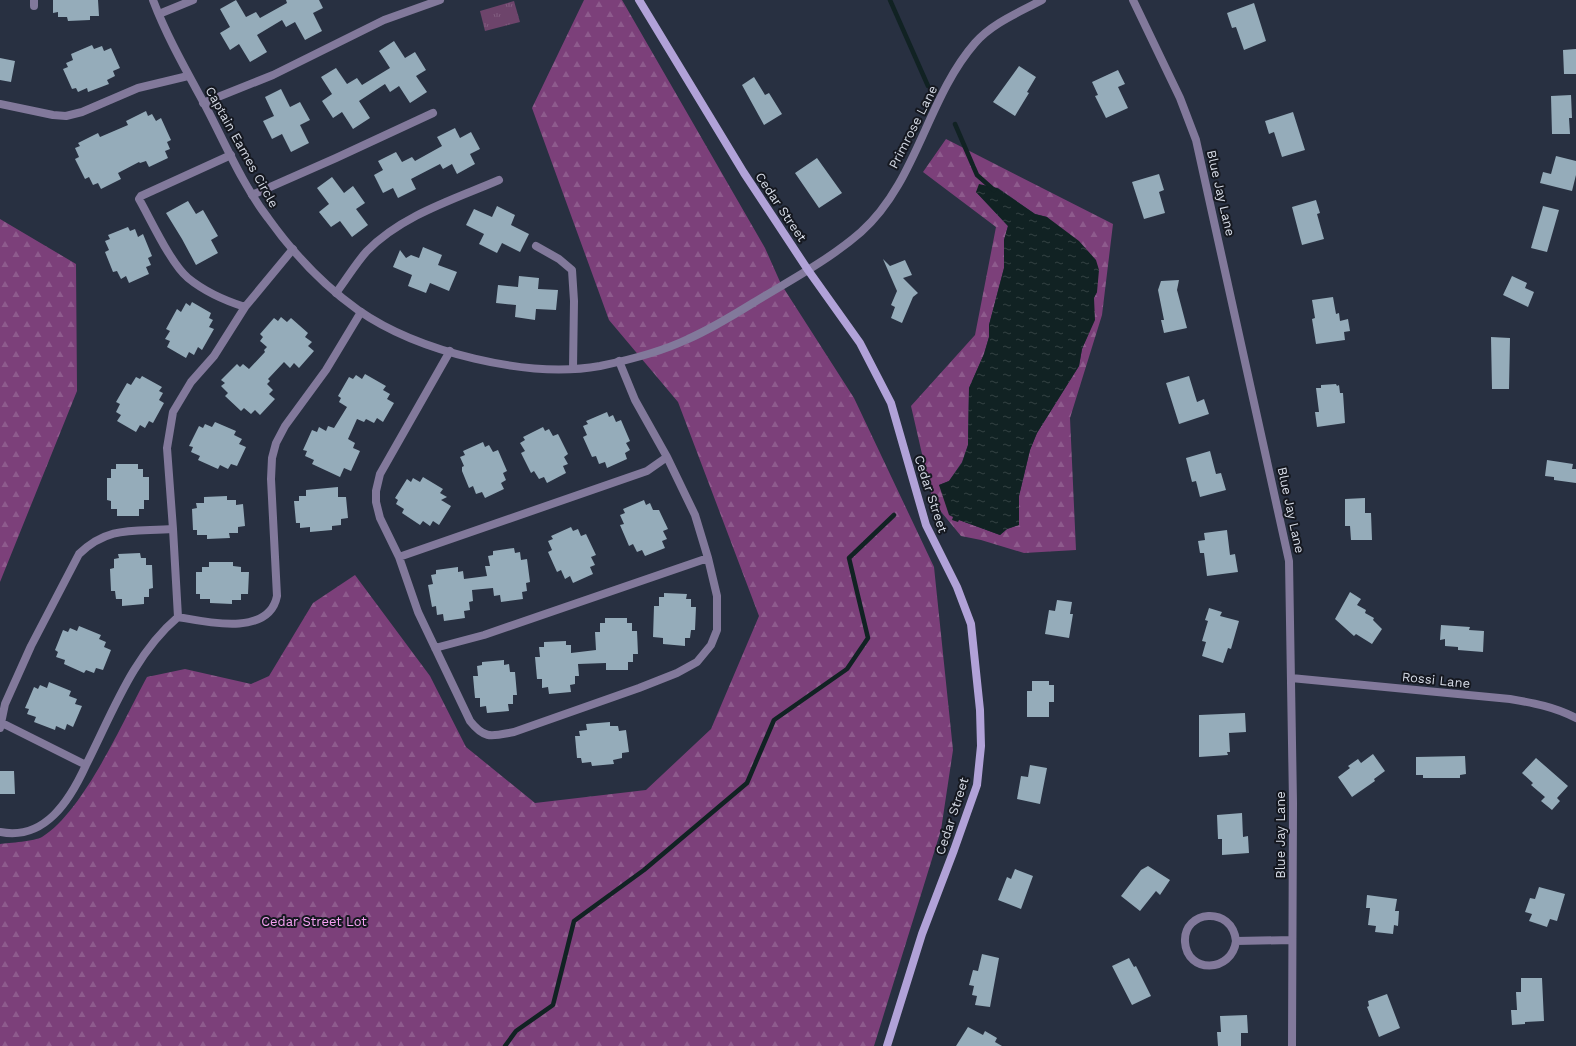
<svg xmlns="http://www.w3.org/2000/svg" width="1576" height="1046" font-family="'Work Sans',sans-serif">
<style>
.grass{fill:url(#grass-tufts)}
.forest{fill:url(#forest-firs);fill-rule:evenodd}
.water{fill:url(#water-ripples)}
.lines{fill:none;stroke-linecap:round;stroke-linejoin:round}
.stream{stroke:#112223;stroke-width:4.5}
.building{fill:#95acba}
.lane{stroke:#82799b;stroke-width:8}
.street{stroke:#82799b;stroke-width:8}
.secondary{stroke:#b1a2d8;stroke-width:8}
.labels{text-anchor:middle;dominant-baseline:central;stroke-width:4;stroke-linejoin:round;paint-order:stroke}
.street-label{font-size:13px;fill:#d4d9e4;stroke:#151820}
.park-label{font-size:13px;fill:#f7a1f2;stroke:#151820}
</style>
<defs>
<pattern id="grass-tufts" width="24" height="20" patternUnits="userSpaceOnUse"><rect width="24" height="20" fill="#6d446b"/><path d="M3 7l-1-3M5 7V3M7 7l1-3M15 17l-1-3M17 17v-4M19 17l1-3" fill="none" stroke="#815e80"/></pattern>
<pattern id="forest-firs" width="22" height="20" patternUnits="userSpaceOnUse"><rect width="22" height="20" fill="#7c407a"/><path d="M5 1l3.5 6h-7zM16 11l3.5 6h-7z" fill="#8e5b8d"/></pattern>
<pattern id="water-ripples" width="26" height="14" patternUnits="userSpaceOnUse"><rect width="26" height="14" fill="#112223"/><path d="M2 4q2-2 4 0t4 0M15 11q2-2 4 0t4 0" fill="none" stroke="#334243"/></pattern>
</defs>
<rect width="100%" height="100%" fill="#283041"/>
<!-- grass -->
<path class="grass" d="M514,1L520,22L485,31L480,11Z"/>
<!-- forest -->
<path class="forest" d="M584,0H622L765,248L781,284L854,398L934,567L953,750L941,830L874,1046H0V844C9,843 35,841 42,837C84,811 123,721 147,677L185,669L251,684L269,676L313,603L355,575L430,676L466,747L535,803L646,790L711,729L759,616L678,402L609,320L532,108Z
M946,139L1113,224L1102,315L1070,418L1076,550L1024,553L981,540L961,536L933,502L911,406L975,335L996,227L923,172ZM998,188L1035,214L1047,217L1097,292L1094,297V320L1082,349L1079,366L1037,433L1030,450L1019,496V525L1007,529L1000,535L959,520L939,485L949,481L962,462L968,445L969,388L984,354L989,337V325L1004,268V240L1008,226L976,192Z
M0,219L76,264L77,391L0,582Z"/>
<!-- water -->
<path class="water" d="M979,184L997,188L1035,214L1047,217L1079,241L1096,260L1099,270L1097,292L1094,298L1095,320L1082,349L1079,366L1037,433L1030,450L1019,496V525L1007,529L1000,535L959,520L958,522L952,520L953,517L949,515L939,485L949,481L962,463L968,445L969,388L984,354L989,337V325L1004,268V240L1008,226L976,192Z"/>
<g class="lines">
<!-- stream -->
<path class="stream" d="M890,0L928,86
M955,124L977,175L994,190
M505,1046L516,1031L553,1005L574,921L644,870L747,783L774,720L847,669L868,638L849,558L894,515"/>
</g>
<!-- building -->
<path class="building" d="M53,0H98L99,16H90V20L68,21L67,17H58V12L53,13Z
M236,0L246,17L256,12L260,18L287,3L286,0H319L323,8L313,13L322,31L305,40L295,22L286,27L282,20L257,35L267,52L250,62L239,44L230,50L220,33L230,27L220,9Z
M1254,3L1266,41L1244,50L1236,27L1232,28L1227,13Z
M394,41L405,58L415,52L426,70L416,76L427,92L410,103L399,86L390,92L385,84L359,101L370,118L353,129L342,112L333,118L322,101L332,94L321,77L336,68L347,84L357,78L362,85L390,68L379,51Z
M92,45L94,49L102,46L104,51L111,48L120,68L113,71L115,76L107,80L109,84L88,92L87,88L78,92L76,88L72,89L63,69L68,67L66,63L73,60L71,54Z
M1576,49V74H1564L1563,50Z
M0,58L15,61L11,82L0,80Z
M1019,66L1036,77L1027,92L1029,93L1015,116L993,102Z
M1118,70L1125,84L1118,87L1128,108L1106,118L1095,96L1098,95L1092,82Z
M754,77L765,95L769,93L782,114L764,125L742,85Z
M281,89L290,107L300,102L310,120L300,125L309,143L291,152L282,134L272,139L263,121L274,116L265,97Z
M1571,95L1572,118H1569L1570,134H1552L1551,96Z
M146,111L148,116L152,114L156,121L161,118L171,140L167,142L170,149L165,151L168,158L149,167L146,161L140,163L139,162L118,173L121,179L101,189L98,183L93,185L89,177L85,179L75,159L79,157L75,148L80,146L78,143L98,133L100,137L128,125L126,121Z
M1293,112L1305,150L1282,157L1274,132L1269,134L1265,121Z
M455,128L460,138L471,132L480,149L470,154L475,164L457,174L452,164L443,169L440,164L411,179L416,189L398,198L393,188L383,193L374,175L383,170L378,161L396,152L402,162L412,157L415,161L442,146L437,137Z
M1556,156L1576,161V175L1572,191L1540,183L1543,172L1551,174Z
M817,158L842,193L819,208L795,173Z
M1159,174L1164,190L1159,192L1165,213L1144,219L1132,182Z
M332,177L344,193L353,186L365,203L356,209L368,225L352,237L340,221L331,227L319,212L329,204L317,188Z
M1316,200L1320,213L1317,214L1324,239L1302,245L1292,207Z
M188,201L196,214L203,210L218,236L211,240L218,253L196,265L182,239L166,213Z
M497,206L515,215L511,225L529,234L520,252L502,243L497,253L479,244L484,234L466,225L474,209L492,217Z
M1543,206L1559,210L1547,252L1531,248Z
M128,227L130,231L135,229L138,237L143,234L152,256L148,258L151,265L146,267L149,274L129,283L126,276L121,279L117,271L113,272L105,252L109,250L105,241L110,239L108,235Z
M423,247L442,255L438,265L457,272L449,291L430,283L426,293L408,286L412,275L393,267L400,250L406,258L411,255L419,258Z
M883,259L890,266L905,260L912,275L903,278L918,293L913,297L902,323L891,318L895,307L891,305L897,291Z
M519,276L539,278L538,289L558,290L556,310L536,309L535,320L515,317L516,305L496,303L498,285L518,287Z
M1512,276L1527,283L1525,288L1534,292L1528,307L1503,295Z
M1179,280L1177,290L1187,328L1164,333L1161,320H1164L1158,290L1161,281Z
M1333,297L1336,314L1339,313L1340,321L1348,319L1350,331L1344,332L1345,340L1316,344L1312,319L1315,318L1312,300Z
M192,302L211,313L209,318L213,320L209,327L214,329L202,350L198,347L194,355L189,352L186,358L167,347L170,341L165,339L170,331L166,329L177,309L181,312L186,303L190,306Z
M281,317L287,322L291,318L308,333L305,337L312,342L308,346L314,351L299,368L294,363L290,368L284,362L268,379L270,381L267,384L273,390L269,394L275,399L260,415L255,410L251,414L244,408L241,411L225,396L228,393L221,386L225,383L221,380L237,364L240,367L243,364L249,369L265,352L264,350L267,347L260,341L263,337L260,334L274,318L278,321Z
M1491,337L1510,338L1509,389H1492Z
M365,374L386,386L383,390L390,394L387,399L394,403L383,422L377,418L374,423L366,419L364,422L357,419L348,439L355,443L353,448L360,451L351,471L344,468L340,477L312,464L314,460L305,456L307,451L303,450L312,430L317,432L319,427L326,431L328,426L334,428L347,407L339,402L341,398L338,396L349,377L353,379L356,375L362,379Z
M142,376L162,387L159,391L163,393L159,400L164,403L153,423L149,421L145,428L140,425L136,432L117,421L121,415L116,412L120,404L116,402L127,383L131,385L136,377L140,379Z
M1189,376L1197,402L1204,399L1209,414L1179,424L1166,383Z
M1336,384L1337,386L1339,385L1340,393H1343L1345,423L1317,427L1315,412H1319L1316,388H1321V385Z
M607,412L609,417L613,415L616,422L621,420L630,441L626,443L630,450L625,453L627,459L607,468L605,462L599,464L596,456L592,457L583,437L587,435L583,426L588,424L586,421Z
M215,422L236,431L234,435L242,439L239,444L246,447L237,466L231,464L228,469L220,465L218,469L198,460L200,456L191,452L193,447L189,446L199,426L203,428L205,424L212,427Z
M543,427L545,431L549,429L553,436L558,434L568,454L564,457L568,464L563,466L566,473L547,483L544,477L539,479L534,471L531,473L521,453L525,451L520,443L525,440L523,437Z
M483,442L485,447L489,445L493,452L498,450L507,471L503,473L506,480L501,483L504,489L485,498L482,492L476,494L473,486L469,488L462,471V467L464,466L460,457L465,455L463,451Z
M1210,451L1216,474L1221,473L1226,490L1200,497L1196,481L1192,482L1186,458Z
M1547,460L1573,464L1572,469H1576V483L1554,480V477L1545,476Z
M116,464H138V469H143V477H149V500H144V509H139V516H117V509H111V501L107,500V478H111V469H116Z
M423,477L443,489L440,493L447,497L441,500L451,506L439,525L433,521L430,526L423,521L420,525L402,513L404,509L396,504L398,500L395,498L407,479L411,482L413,478L420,482Z
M338,487V497H346L348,518L341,519V525L332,526V530L310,532V527L300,528V523H296L294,501H299V496H306V490Z
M227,496V500H236V505L243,504L245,526L238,527V533H229L230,538L207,539V535H197V530H193L192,509L197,508L196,503H204V497Z
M1365,498V513H1371L1372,540H1351L1350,526H1345V499Z
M644,500L646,505L650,503L653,510H659L668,529L663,531L667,539L662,541L665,548L645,556L642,550L637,552L633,544L629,546L620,525L624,524L620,515L625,513L623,509Z
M571,527L573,531L578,529L581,536L586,534L596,555L591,557L595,565L590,567L593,574L573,583L570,576L565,579L561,570L557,572L548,552L552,550L548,541L553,539L551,536Z
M1227,530L1230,555L1235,554L1238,572L1207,576L1204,553H1200L1198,541L1205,540L1204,533Z
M514,548L515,553L520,552L521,560L527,559L530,582L526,583L527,591L522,592L523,599L501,602L500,595L494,596L493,588L472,590L473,601L469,602L470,610L464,611L465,618L444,621L443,614L437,615L436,606L432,607L428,585L433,584L431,575L436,574V570L458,567V572L463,571L464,579L487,576L485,566H490L488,556L493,555V551Z
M140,553L141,558H146V565H152L153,588L149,589V597H144V604L122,606V599H116L115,591H111L110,569L114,568V559L119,558L118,554Z
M209,562H233V566L241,567V572H249L248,594H241V600H232V604L210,603V599H200V594H196V572H202V567H209Z
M1350,592L1361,599L1357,605L1366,610L1365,613L1374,618L1373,620L1382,629L1372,644L1356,634L1354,636L1335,619Z
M664,593L687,594L686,599H691V607H696L695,630H691L690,638H685V646L663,644V638L653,637L654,606H659V597H664Z
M1057,600L1072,602L1070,614H1073L1069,638L1045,634L1049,610L1055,611Z
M1209,608L1222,612L1220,616L1239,621L1231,649L1228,648L1223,663L1202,656L1206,642L1202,641L1208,621L1205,620Z
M605,618H627V623H632V631H637L638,654H633V662H628V670H606V663L578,664L579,676H575V684L570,685L571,692L549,694L548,687L542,688V679H537L535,657H540L539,647H544V642L566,641V645H571V653L596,650L595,632H600V623H605Z
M1441,625L1470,627L1469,630L1484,631L1483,652L1458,650V647L1445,646V639L1440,640Z
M79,626L101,635L99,639L106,642L104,647L111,650L103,670L96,668L94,673L86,670L84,673L64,664L65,660L56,657L58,652L55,650L63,630L68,632L70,628L77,631Z
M504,660V665L509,664L510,672H515L517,695H513V704H508L509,711L487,713L486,706L480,707V698H475L473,676H478L477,666L482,665V662Z
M1032,681H1049V685H1054V702H1049V717H1027V691H1032Z
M49,682L71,691L69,696L77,699L75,704L82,706L73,727L67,724L65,730L56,726L55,730L34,722L36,717L27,714L29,709L25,708L34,687L38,689L40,685L47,688Z
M1245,713L1246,732L1229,733L1230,752H1227L1228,755L1199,757V715Z
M610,722V726H618L619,731L626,730L629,752L622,753V758L613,760L614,764L592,766L591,762L582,763L581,758H577L575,736H580L579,731L587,730L586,724Z
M1373,754L1385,771L1374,779L1375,781L1352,797L1338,777L1350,768L1348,766L1358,759L1361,763Z
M1465,756L1466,774L1460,775V778H1423V775H1416V757Z
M1536,758L1568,786L1557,798L1560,801L1552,810L1541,801L1545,797L1531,785L1533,783L1522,773Z
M1030,765L1047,768L1040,804L1017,799L1021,776L1028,777Z
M0,771H14L15,794H0Z
M1242,813L1243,837L1248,836L1249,853L1222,855V839H1218L1217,815Z
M1148,866L1170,880L1160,895L1156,891L1140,911L1121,896L1141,870Z
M1015,869L1033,876L1021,909L998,900L1007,877L1011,879Z
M1539,887L1565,894L1557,921L1550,919L1547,927L1529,921L1532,914L1525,912L1530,898L1535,899Z
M1367,895L1397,899L1395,911H1399L1398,926L1394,925L1393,934L1375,932L1376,926L1368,925L1370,908H1366Z
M982,954L999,958L990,1007L975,1005L977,996L972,995L974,986L969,985L973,970L978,971Z
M1129,958L1134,967L1136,966L1151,996L1132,1005L1112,966Z
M1521,978H1542L1544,1021L1525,1022V1024L1512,1025L1511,1010H1517L1516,992H1521Z
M1387,994L1400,1028L1379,1037L1367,1007L1369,1006L1368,1001Z
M1247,1015L1248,1033H1241V1046H1218L1217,1032H1221L1220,1016Z
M968,1027L983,1035L985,1031L997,1038L995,1042L1002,1046H956Z"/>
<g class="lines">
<!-- lane -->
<path class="lane" d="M34,6V0
M159,14L193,0
M203,103L273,75L384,20L440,0
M0,104L53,115L66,116L82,112L138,88L188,76
M231,155L141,196L139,199C151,220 171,264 188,278C204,291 226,301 245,307
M252,195L336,158L433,113
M536,246L559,259L572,270L574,301L573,368
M336,293C346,280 356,263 367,251C402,215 455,199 499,180
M619,361L635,400L667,457
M173,529L178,617
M399,557L647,471L667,457L695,515L708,558
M435,648L484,635L708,558L717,596V630L711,645L697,662L677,673L639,688L514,732C492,736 485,740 470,721L418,612L399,557L380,518L376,502V491L380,474L450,351
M0,728L5,704L31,646L79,554C109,525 135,532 173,529L167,448L173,412L191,382L214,356L245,307L293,249
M86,765C112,714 133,655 178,617C206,622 269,637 277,596L271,479L272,458L276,443L285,426L326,370L361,312
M0,832C45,841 70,800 86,765L2,723"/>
<!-- street -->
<path class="street" d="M153,0C167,37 186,70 205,105C225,143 242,184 268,218C293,253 323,285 358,310C418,352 528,379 600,366C629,360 661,352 688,339C711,329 732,316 753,303C789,281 829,260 861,232C917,182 927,98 975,43C992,23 1020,12 1042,0
M1133,0L1180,98L1196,140L1289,561L1293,803L1292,1046
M1291,678L1510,699C1534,703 1555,707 1576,718
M1236,941C1232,973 1187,974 1185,942C1183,910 1232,905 1236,941L1292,940"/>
<!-- secondary -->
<path class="secondary" d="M639,0L744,173L808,270L860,343L891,403L926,525L957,587L971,624L980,710L981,746L977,785L954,850L922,934L887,1046"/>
</g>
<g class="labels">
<!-- street labels -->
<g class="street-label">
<text transform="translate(913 127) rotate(-63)">Primrose Lane</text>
<text transform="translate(242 147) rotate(61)">Captain Eames Circle</text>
<text transform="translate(1221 193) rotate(77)">Blue Jay Lane</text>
<text transform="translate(781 207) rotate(56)">Cedar Street</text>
<text transform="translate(931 494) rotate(72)">Cedar Street</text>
<text transform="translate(1291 510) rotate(78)">Blue Jay Lane</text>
<text transform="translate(1436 680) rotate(6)">Rossi Lane</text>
<text transform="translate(952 816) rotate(-72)">Cedar Street</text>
<text transform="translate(1280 835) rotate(-90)">Blue Jay Lane</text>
</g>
<!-- park labels -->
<g class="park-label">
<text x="314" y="921">Cedar Street Lot</text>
</g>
</g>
</svg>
